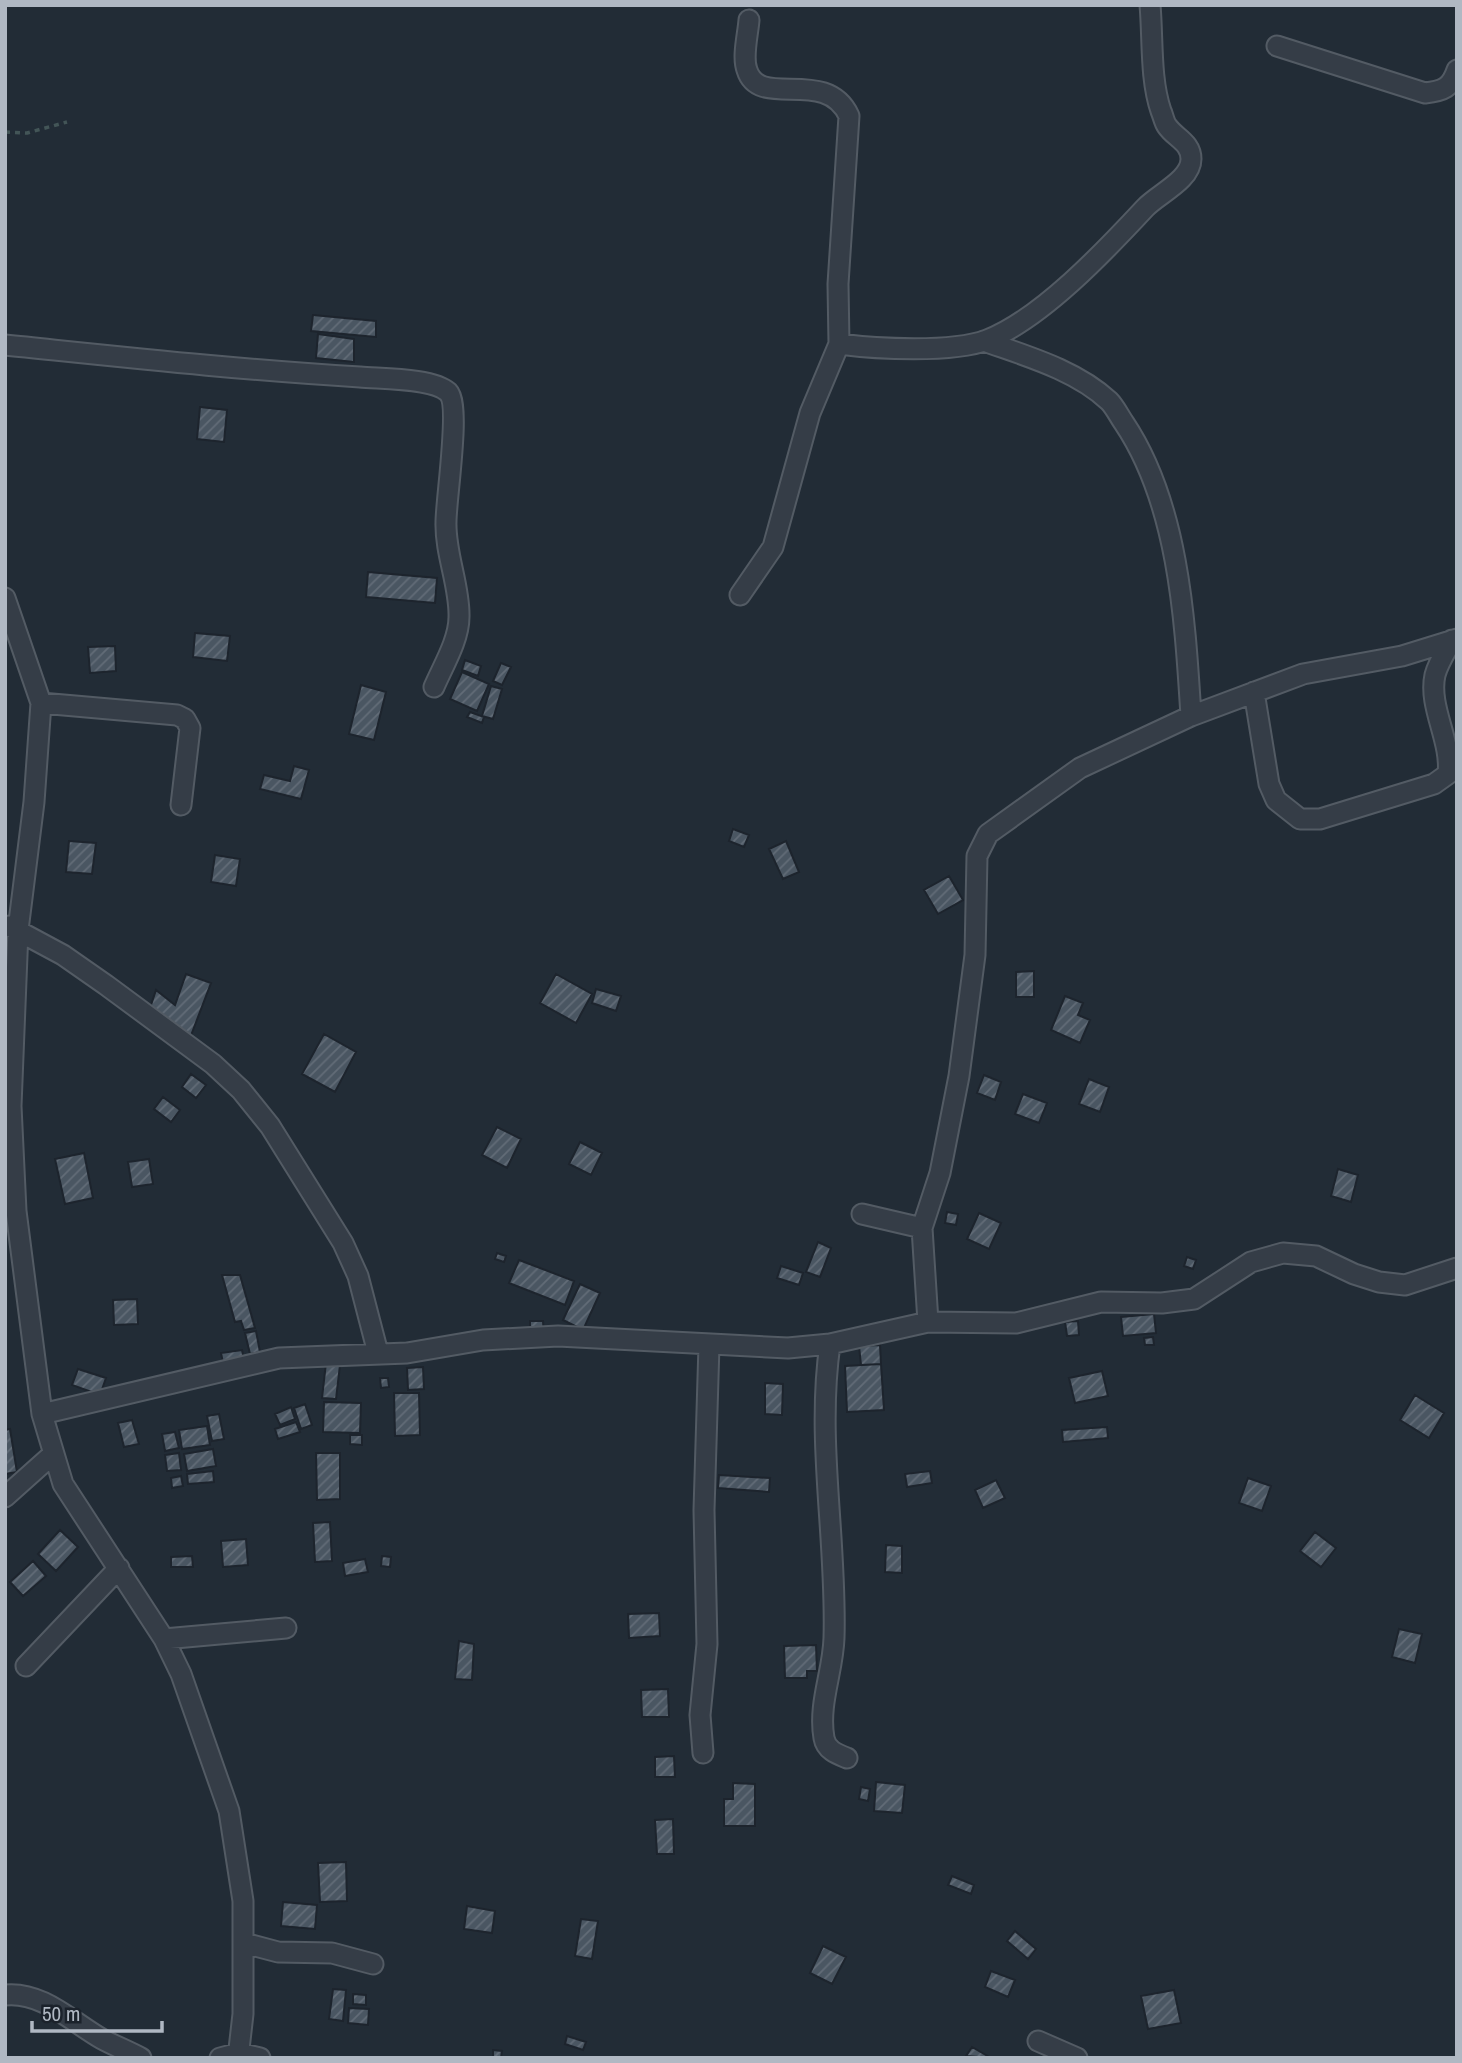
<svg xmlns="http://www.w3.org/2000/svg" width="1462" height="2063" font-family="'Archivo Narrow',sans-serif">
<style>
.building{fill:url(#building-hatch);stroke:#1d242d;stroke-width:2}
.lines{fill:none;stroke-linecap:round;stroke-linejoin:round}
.street-casing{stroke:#535b64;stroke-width:23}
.path{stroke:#435557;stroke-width:3.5;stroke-dasharray:5 5;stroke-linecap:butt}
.street{stroke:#353d47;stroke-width:19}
</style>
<defs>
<pattern id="building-hatch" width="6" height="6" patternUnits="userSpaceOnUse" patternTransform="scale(1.75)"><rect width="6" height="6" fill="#4a5662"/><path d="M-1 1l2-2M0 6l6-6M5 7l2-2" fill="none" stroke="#626c77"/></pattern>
</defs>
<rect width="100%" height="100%" fill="#222c36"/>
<!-- building -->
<path class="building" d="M313,315L376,321V337L311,331Z
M318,334L354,339V362L316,358Z
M200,407L227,410L224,442L197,439Z
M368,572L437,578L435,603L366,597Z
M195,633L230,636L227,661L193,657Z
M115,646L116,671L90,673L88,647Z
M465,660L481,666L478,676L462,670Z
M501,663L511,667L502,685L493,681Z
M462,672L489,684L477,711L450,699Z
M361,685L386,692L374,740L349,734Z
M491,686L502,689L493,719L482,716Z
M470,712L484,717L482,723L467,717Z
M294,766L309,770L301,799L260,789L264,775L290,781Z
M733,829L749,835L744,847L729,841Z
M69,841L96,843L92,874L66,872Z
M786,841L799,872L783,879L769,849Z
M215,855L240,859L236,886L211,882Z
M949,876L963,900L938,914L924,890Z
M1034,971V997H1016V972Z
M186,974L211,983L190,1038L150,1008L156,990L175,1005Z
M556,974L592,994L576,1023L540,1003Z
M596,989L621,996L616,1011L592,1003Z
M1065,996L1083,1003L1078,1015L1090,1020L1080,1043L1051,1030Z
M324,1034L356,1052L335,1092L302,1074Z
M191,1074L206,1085L196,1098L182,1087Z
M984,1075L1001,1082L995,1100L977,1093Z
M1089,1079L1109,1087L1100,1112L1079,1104Z
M1023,1094L1047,1103L1039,1123L1015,1114Z
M163,1097L180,1110L171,1122L154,1109Z
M497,1127L521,1139L507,1168L482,1155Z
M580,1142L602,1153L591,1175L569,1164Z
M84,1153L93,1198L65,1204L55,1159Z
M149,1159L153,1184L132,1187L128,1162Z
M1338,1169L1358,1175L1351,1202L1331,1196Z
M947,1212L958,1214L956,1225L945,1223Z
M979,1213L1001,1223L989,1249L967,1239Z
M818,1242L831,1248L820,1277L806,1272Z
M497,1253L506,1256L504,1262L495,1259Z
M1187,1257L1196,1260L1193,1269L1184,1266Z
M519,1260L574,1281L565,1305L509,1283Z
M781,1266L803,1273L799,1285L777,1278Z
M222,1275H240L255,1328L244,1330L241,1321L235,1322Z
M580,1284L600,1293L583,1330L563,1320Z
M137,1299L138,1324L114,1325L113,1300Z
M1154,1314L1156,1333L1123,1336L1121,1317Z
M530,1321H543L544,1337H530Z
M1078,1321L1079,1335L1067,1336L1065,1322Z
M256,1331L260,1352L250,1354L245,1333Z
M1153,1337L1154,1345H1145L1144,1338Z
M880,1345L881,1364L861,1365L859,1346Z
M242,1350L244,1360L223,1363L221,1353Z
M326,1363L340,1365L336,1399L322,1398Z
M881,1364L884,1410L847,1412L845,1366Z
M423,1367L424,1389L408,1390L407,1368Z
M78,1369L106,1378L100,1395L72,1385Z
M1102,1371L1108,1396L1075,1403L1069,1378Z
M380,1378H388L389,1387L381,1388Z
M765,1383L783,1384L782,1415L765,1414Z
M394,1393H419L420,1435L395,1436Z
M1415,1395L1444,1413L1429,1438L1400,1420Z
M324,1402L361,1403L360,1433L323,1432Z
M305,1404L312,1425L301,1429L294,1408Z
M291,1407L295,1419L280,1425L275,1414Z
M219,1414L224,1439L212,1441L207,1416Z
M132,1420L139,1444L124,1447L118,1423Z
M296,1422L300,1432L278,1439L275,1429Z
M207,1426L210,1445L182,1449L179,1430Z
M1107,1427L1108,1438L1063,1442L1062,1430Z
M10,1429L17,1472L5,1474V1430Z
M175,1432L179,1448L165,1451L162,1434Z
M350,1435H362V1445L350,1444Z
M213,1449L216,1466L187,1471L184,1454Z
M179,1453L181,1470L167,1471L165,1455Z
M316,1453H340V1499L317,1500Z
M213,1471L214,1482L188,1484L187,1474Z
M930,1471L932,1483L907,1487L905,1474Z
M719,1475L770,1478L769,1492L718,1488Z
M181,1476L183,1486L172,1488L171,1478Z
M1248,1478L1271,1486L1262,1511L1239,1503Z
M996,1480L1005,1498L983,1508L975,1490Z
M330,1522L332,1561L315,1562L313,1523Z
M60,1530L78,1547L56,1571L38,1554Z
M1315,1532L1336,1548L1321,1567L1300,1551Z
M246,1539L248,1565L223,1567L221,1541Z
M886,1545L902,1546V1573L885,1572Z
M192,1556L193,1567H171V1557Z
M382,1556L391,1557L390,1567L381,1566Z
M365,1559L368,1572L345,1576L343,1563Z
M33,1561L46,1576L23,1596L10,1582Z
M659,1613L660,1636L629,1638L628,1614Z
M1399,1629L1422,1634L1415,1663L1392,1657Z
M459,1641L474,1644L472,1680L455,1679Z
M816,1645L817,1671H807V1678H785L784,1646Z
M668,1689L669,1717H642L641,1690Z
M674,1756L675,1777H655V1757Z
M876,1782L905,1785L902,1813L874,1811Z
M733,1783L755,1784V1826H724V1799H733Z
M861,1787L870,1789L868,1801L859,1799Z
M673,1819L674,1854H657L655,1820Z
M346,1862L347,1901L320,1902L318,1863Z
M952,1876L974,1885L971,1894L948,1885Z
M283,1902L317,1905L315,1929L281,1926Z
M467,1906L495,1911L492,1933L464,1929Z
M581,1919L598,1921L592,1959L575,1956Z
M1015,1931L1036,1949L1028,1959L1007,1941Z
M823,1946L846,1957L832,1984L810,1973Z
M991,1971L1015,1980L1008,1997L985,1987Z
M333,1989L346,1990L343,2021L329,2019Z
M1174,1990L1181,2023L1148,2029L1141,1996Z
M353,1994L366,1995V2005L353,2004Z
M349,2008L369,2009L368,2025L348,2023Z
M567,2036L586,2042L583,2050L565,2044Z
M972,2047L991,2058L966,2056Z
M493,2050L502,2051L501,2058H493Z"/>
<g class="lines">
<!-- street casing -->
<g class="street-casing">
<path id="street" d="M1277,46L1425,93C1443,91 1451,88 1457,70
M984,341C1026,356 1076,370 1109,401C1115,407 1119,416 1124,423C1179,505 1185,621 1191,716
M839,344C877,349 952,353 987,340C1041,319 1105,251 1145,208C1158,194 1191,180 1191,159C1191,142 1175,138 1167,126C1164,122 1163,115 1161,111C1150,79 1153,38 1150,5
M5,345C123,357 241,370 360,377C381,379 433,378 448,392C461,405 446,498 446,522C445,554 460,586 459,617C459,640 443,666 434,687
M740,595L773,547L810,413L839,344L838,284L849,116C826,66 759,110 747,70C742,57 748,34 749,20
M5,598L41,703L34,802L18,930L11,1106L16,1211L42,1414L63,1484L164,1639L181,1674L229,1811L243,1901V2014L238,2058
M1254,692L1269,784L1276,800L1300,819H1320L1434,784L1448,774C1452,741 1428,707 1435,675C1438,663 1446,651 1452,640
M41,703L177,715L185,719L190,728L181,805
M9,926L63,955L106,985L213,1064L241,1090L270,1126L343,1243L358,1276L378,1353
M862,1214L922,1228
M928,1322L922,1228L940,1173L959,1076L975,955L977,856L988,834L1080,768L1191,716L1303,674L1402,656L1457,639
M830,1344C816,1441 837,1540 834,1638C833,1672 818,1704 824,1738C826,1750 837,1754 847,1758
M42,1414L279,1358L407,1353L483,1340L558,1336L788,1348L830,1344L928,1322L1016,1323L1101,1302L1162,1303L1194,1299L1251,1262L1283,1253L1316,1256L1354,1274L1379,1282L1405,1285L1457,1268
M5,1497L52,1455
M164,1639L286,1628
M26,1666L119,1568
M703,1753L700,1715L707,1644L704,1510L709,1345
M244,1943L278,1952L332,1953L373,1964
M5,1995C42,1991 72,2022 102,2039C115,2046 128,2051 141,2058
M1038,2041L1077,2058
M220,2058L239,2053L260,2058"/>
</g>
<!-- path -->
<path class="path" d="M5,132L27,133L67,122"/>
<!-- street -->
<use href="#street" class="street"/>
</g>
<!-- border -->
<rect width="1462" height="2063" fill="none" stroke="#b0b8c3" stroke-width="14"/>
<!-- scale -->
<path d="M32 2021v10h130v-10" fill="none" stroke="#b0b8c3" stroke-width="3.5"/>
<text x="42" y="2021" font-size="21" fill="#b0b8c3" stroke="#1b222b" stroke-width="5" paint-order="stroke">50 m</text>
</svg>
